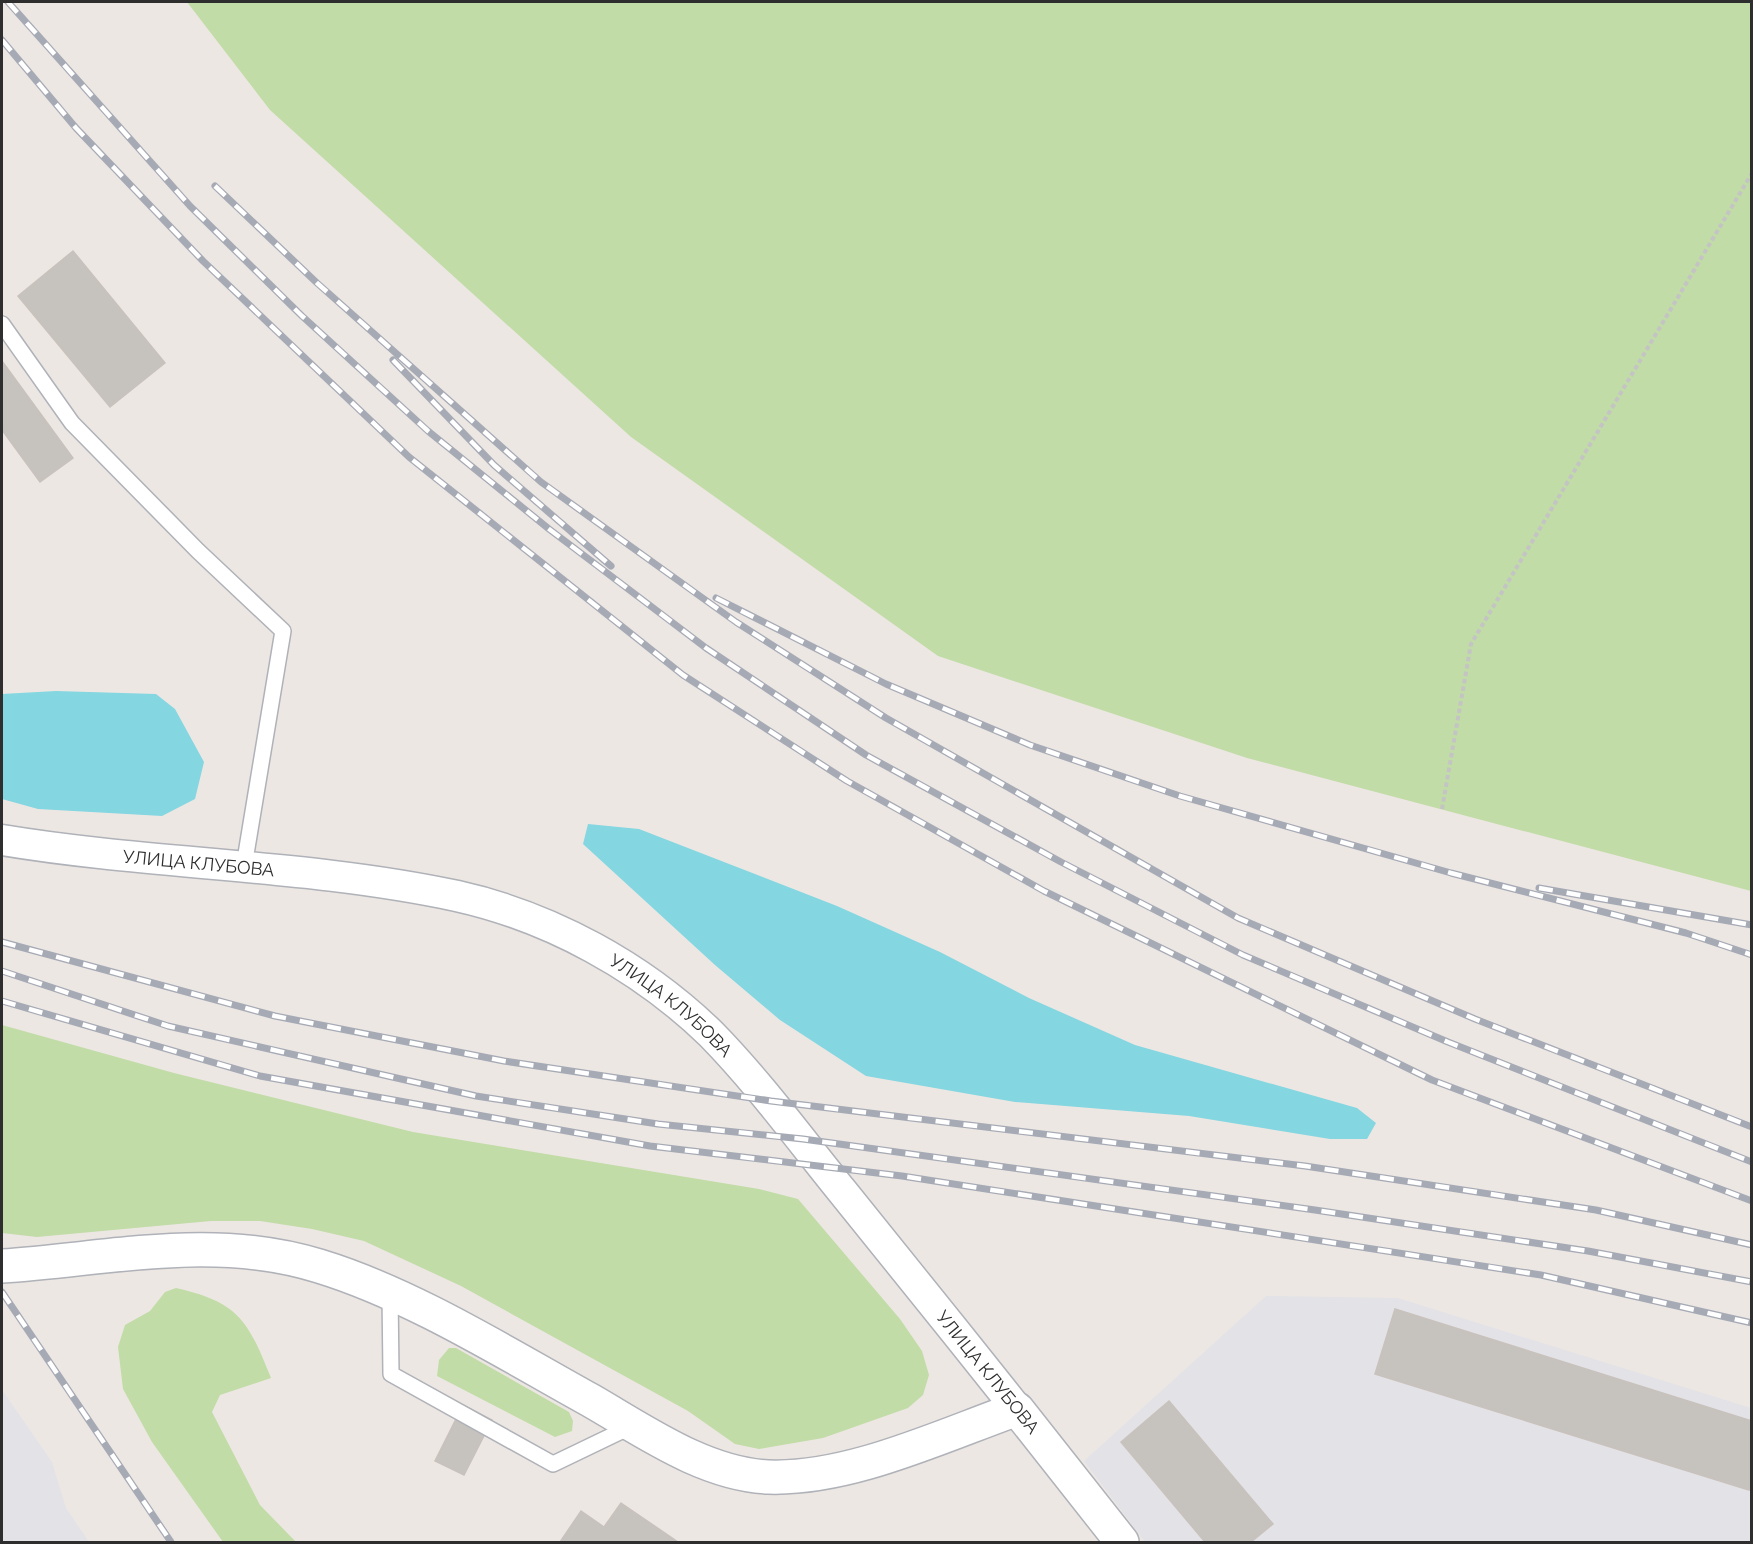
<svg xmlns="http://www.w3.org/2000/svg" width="1753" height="1544" font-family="Raleway,sans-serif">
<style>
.industrial{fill:#e2e2e7}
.green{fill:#c1dca7}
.water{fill:#84d6e1}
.building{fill:#c6c2be;stroke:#c9c2bc;stroke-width:1.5}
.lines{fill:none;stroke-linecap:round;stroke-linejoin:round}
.service-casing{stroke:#afb2b8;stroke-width:18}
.minor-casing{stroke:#afb2b8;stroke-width:33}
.secondary-casing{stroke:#afb2b8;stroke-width:36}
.path{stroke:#c4c4c4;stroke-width:4;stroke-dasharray:4.5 3;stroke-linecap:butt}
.service{stroke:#fff;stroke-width:15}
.minor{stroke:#fff;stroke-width:30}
.secondary{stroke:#fff;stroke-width:33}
.rail-casing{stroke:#a6aab5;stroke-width:7}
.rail{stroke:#fff;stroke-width:4.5;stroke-dasharray:14;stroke-linecap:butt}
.labels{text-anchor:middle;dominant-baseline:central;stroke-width:5;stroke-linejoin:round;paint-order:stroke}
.street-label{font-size:18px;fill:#2e2e2e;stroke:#fff}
</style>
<rect width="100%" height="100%" fill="#ede7e3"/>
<!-- industrial -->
<path class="industrial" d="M1266,1296L1398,1298L1751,1408V1542H1145L1084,1461Z
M2,1390L52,1462L66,1508L89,1542H2Z"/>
<!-- green -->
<path class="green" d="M187,2H1751V891L1247,758L938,656L631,437L270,110Z
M2,1025L174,1073L413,1132L759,1189L798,1199L900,1319L922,1351L929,1375L923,1395L908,1408L823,1438L759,1449L735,1444L688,1411L461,1286L364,1241L312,1229L260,1221H211L37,1237L2,1233Z
M176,1288C238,1302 248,1320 271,1378L220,1395L212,1412L260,1505L296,1542H223L152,1442L123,1389L118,1347L125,1325L150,1311L165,1292Z
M449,1348H456L569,1412L573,1421L572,1431L555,1437L437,1376L439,1360Z"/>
<!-- water -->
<path class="water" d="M56,691L156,694L175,709L204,762L195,799L162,816L38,809L2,799V694Z
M588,824L639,829L837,906L940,952L1029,998L1135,1045L1357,1108L1376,1123L1367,1139H1330L1189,1116L1015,1102L866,1076L780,1020L715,965L583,844Z"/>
<!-- building -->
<path class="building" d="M73,251L165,363L110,407L18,296Z
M2,361L73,458L40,482L2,430Z
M1395,1309L1752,1421V1482L1749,1490L1375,1374Z
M1169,1401L1273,1524L1251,1542H1205L1121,1442Z
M463,1405L492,1420L464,1475L435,1461Z
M621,1503L678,1542H560L581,1511L604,1527Z"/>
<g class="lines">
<!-- service casing -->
<g class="service-casing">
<path id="service" d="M2,324L72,423L198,551L283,631L244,866
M390,1293L391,1374L553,1464L632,1426"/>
</g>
<!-- minor casing -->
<g class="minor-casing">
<g id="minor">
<path id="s1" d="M2,840C153,865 307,864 457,896C551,917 642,967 711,1034C759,1083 799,1138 842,1191C901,1264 959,1336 1017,1409"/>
</g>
</g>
<!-- secondary casing -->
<g class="secondary-casing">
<path id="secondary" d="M2,1266C109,1259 213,1233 319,1266C411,1294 505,1353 590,1400C644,1431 704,1474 768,1477C849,1480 941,1436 1017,1409L1122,1542"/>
</g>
<!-- path -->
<path class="path" d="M1442,809L1471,644L1752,173"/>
<!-- service -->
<use href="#service" class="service"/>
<!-- minor -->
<use href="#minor" class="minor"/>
<!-- secondary -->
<use href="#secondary" class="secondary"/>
<!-- rail casing -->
<g class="rail-casing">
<path id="rail" d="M8,2L190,206L302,316L428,431L549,529L706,648L866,755L1061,862L1243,955L1448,1042L1752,1162
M2,40L76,128L203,261L409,457L683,675L847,781L1044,891L1432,1080L1752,1201
M215,186L317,283L541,482L736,622L886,718L1238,918L1475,1019L1752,1127
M393,360L494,465L611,566
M716,598L886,684L1030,745L1180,796L1451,873L1686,933L1752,955
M1539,888L1752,925
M2,942L275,1016L504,1061L771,1101L1305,1166L1596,1210L1752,1245
M2,971L168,1026L476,1096L658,1124L803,1139L1315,1210L1588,1251L1752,1282
M2,1001L260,1076L650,1146L902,1176L1541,1275L1752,1323
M2,1292L171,1542"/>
</g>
<!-- rail -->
<use href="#rail" class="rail"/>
</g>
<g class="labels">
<!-- street labels -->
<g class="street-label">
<text stroke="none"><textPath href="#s1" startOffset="198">УЛИЦА КЛУБОВА</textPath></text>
<text stroke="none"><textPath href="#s1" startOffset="702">УЛИЦА КЛУБОВА</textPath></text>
<text transform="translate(988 1372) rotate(51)">УЛИЦА КЛУБОВА</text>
</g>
</g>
<!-- border -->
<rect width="1753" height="1544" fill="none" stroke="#2e2e2e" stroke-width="6"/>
</svg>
